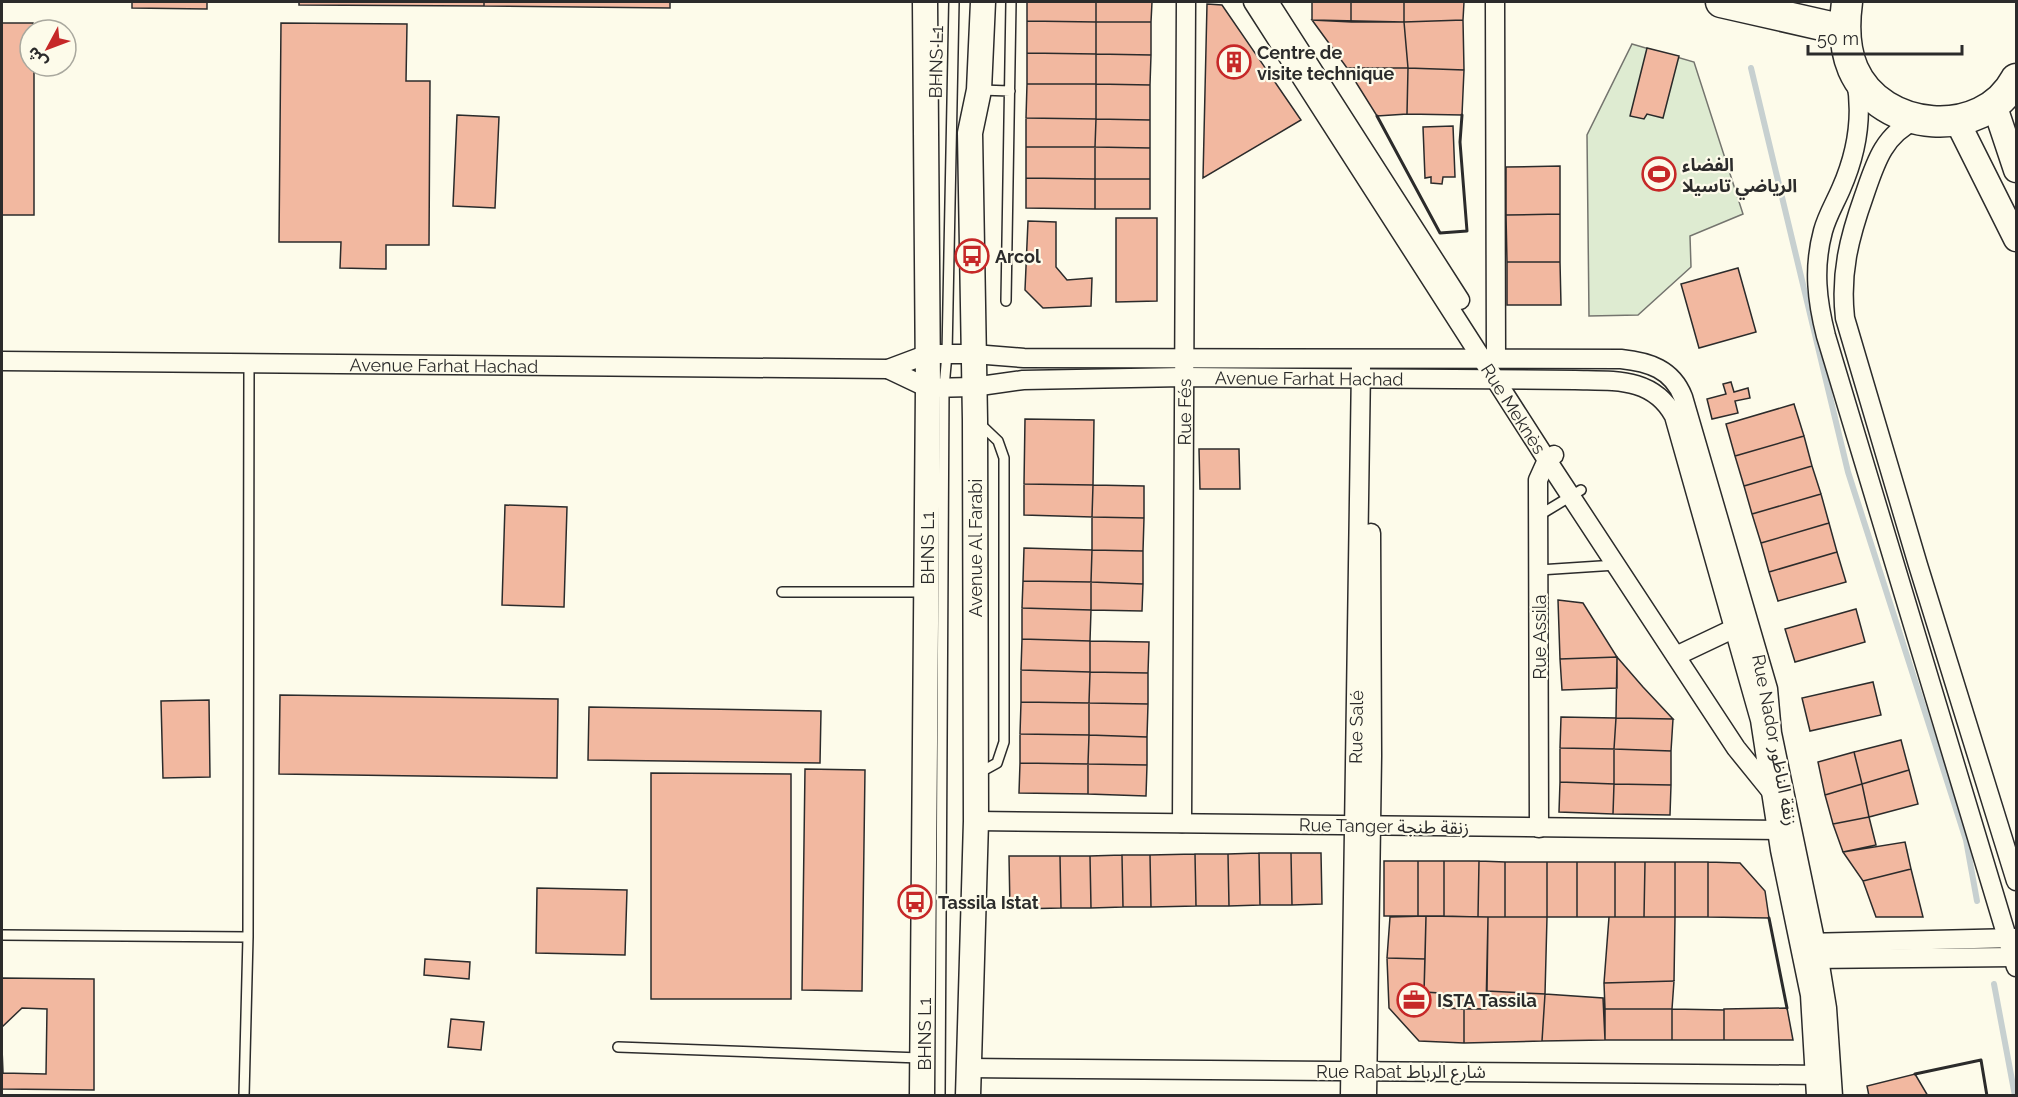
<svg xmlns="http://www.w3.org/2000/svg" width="2018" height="1097" font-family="Raleway,'Noto Sans Arabic',sans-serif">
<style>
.green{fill:#deebd1;stroke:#74746e;stroke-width:1.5}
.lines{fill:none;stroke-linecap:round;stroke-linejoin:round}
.stream{stroke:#c7d0d0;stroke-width:6}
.building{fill:#f2b8a0;stroke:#2b2b2b;stroke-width:1.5}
.service-casing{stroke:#2b2b2b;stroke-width:12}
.minor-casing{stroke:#2b2b2b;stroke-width:21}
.tertiary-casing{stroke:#2b2b2b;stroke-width:27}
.primary-casing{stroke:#2b2b2b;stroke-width:33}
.service{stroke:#fdfbea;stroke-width:9}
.minor{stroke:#fdfbea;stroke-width:18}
.tertiary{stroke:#fdfbea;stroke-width:24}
.primary{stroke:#fdfbea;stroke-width:30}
.wall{stroke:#2b2b2b;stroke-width:3}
.labels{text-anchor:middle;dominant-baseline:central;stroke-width:4.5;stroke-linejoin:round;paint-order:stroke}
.poi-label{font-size:18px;font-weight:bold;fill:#2b2b2b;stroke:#fdfbea;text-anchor:start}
.street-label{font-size:18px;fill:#2b2b2b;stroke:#fdfbea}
</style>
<rect width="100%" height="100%" fill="#fdfbea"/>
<!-- green -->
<path class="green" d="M1632,44L1694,62L1743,214L1690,236L1691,267L1638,315L1589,316L1587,135Z"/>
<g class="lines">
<!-- stream -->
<path class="stream" d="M1751,68L1848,472L1966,840L1977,901
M1994,984L2015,1096"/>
</g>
<!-- building -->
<path class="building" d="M132,2H207V9L132,8Z
M299,2H484V6L299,5Z
M484,2H670V8L484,6Z
M1027,2H1096V22L1027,21Z
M1096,2H1152L1151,22H1096Z
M1312,2H1351V22L1312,20Z
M1351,2H1404V22H1351Z
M1404,2H1464L1463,20L1404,22Z
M1207,4L1222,5L1301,120L1203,178Z
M1312,20L1404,22L1408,68H1347Z
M1463,20L1464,70L1408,68L1404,22Z
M1027,21L1096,22V54L1027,53Z
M1096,22H1151V55L1096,54Z
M2,23H33L34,30H30V66H34V215H2Z
M281,23L407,24L406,81H430L429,245H386V269L340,268L341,242H279Z
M1647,48L1679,56L1663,118L1647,114L1644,119L1630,116Z
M1027,53L1096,54V84H1027Z
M1096,54L1151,55L1150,85L1096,84Z
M1347,68H1408L1407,114L1377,116Z
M1408,68L1464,70L1462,115L1407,114Z
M1027,84H1096V119L1026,118Z
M1096,84L1150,85V120L1096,119Z
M457,115L499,117L495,208L453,206Z
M1026,118L1096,119L1095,147H1026Z
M1096,119L1150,120V148L1095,147Z
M1453,126L1455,177H1443L1442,184L1431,183V177L1425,178L1423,127Z
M1026,147H1095V179L1026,178Z
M1095,147L1150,148V179H1095Z
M1560,166V214L1506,215V167Z
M1026,178L1095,179V209L1026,208Z
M1095,179H1150V209H1095Z
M1560,214V262H1507L1506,215Z
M1116,218H1157V301L1116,302Z
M1028,221L1056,222V267L1067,280L1092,278L1091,306L1043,308L1025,290Z
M1507,262H1560L1561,305H1507Z
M1738,268L1756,332L1699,348L1681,284Z
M1731,382L1734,392L1748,388L1750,398L1735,401L1738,413L1712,419L1707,399L1726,394L1723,384Z
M1794,404L1804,436L1735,456L1726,424Z
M1025,419L1094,420L1093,485L1024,484Z
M1804,436L1812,466L1744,486L1735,456Z
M1199,449H1239L1240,489H1200Z
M1812,466L1821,494L1752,514L1744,486Z
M1024,484L1093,485L1092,517L1024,515Z
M1093,485L1144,486V518L1092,517Z
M1821,494L1829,523L1761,543L1752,514Z
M505,505L567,507L564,607L502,605Z
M1092,517L1144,518L1143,551L1092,550Z
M1829,523L1837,552L1769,572L1761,543Z
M1024,548L1092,550L1091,582L1023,581Z
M1092,550L1143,551V584L1091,582Z
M1837,552L1846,582L1778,601L1769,572Z
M1023,581L1091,582V610L1022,608Z
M1091,582L1143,584L1142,611L1091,610Z
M1558,600L1583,603L1617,657L1560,659Z
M1022,608L1091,610L1090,641L1022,639Z
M1856,609L1865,642L1795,662L1785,629Z
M1022,639L1090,641V672L1021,670Z
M1090,641L1149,642L1148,673L1090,672Z
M1617,657V688L1562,690L1560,659Z
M1617,657L1643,687L1673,719L1616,718Z
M1021,670L1090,672L1089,703L1021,702Z
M1090,672L1148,673V704L1089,703Z
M1873,682L1881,715L1810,731L1802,698Z
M280,695L558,699L557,778L279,774Z
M209,700L210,777L163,778L161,701Z
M1021,702L1089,703V735L1020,734Z
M1089,703L1148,704L1147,737L1089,735Z
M589,707L821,711L820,763L588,760Z
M1561,717L1616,718L1614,749L1560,748Z
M1616,718L1673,719L1671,751L1614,749Z
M1020,734L1089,735L1088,764L1020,763Z
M1089,735L1147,737V765L1088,764Z
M1901,740L1909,770L1862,784L1854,752Z
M1560,748L1614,749V784L1560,782Z
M1614,749L1671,751V785L1614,784Z
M1854,752L1862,784L1825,795L1818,762Z
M1020,763L1088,764V794L1019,793Z
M1088,764L1147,765L1146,796L1088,794Z
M805,769L865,770L862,991L802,990Z
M1909,770L1918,804L1869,817L1862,784Z
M651,773L791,774V999H651Z
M1560,782L1614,784L1613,814L1559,812Z
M1614,784L1671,785L1670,815L1613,814Z
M1862,784L1869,817L1833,824L1825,795Z
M1869,817L1876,845L1843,852L1833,824Z
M1905,842L1911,869L1863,881L1843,852Z
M1259,853H1291L1292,905H1260Z
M1259,853L1260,905L1229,906L1228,854Z
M1291,853H1321L1322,904L1292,905Z
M1195,854H1228L1229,906H1196Z
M1195,854L1196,906L1151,907L1150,855Z
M1122,855L1123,907L1091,908L1090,856Z
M1122,855H1150L1151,907H1123Z
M1009,856H1060L1061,908L1010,909Z
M1060,856H1090L1091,908H1061Z
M1384,861H1418V916H1384Z
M1418,861H1444V916H1418Z
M1444,861H1479L1478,917L1444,916Z
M1479,861L1505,862V917H1478Z
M1505,862H1547V917H1505Z
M1547,862H1577V917H1547Z
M1577,862H1615V917H1577Z
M1615,862H1645L1644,917H1615Z
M1645,862H1675V917H1644Z
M1675,862H1708V917H1675Z
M1708,862L1740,863L1765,891L1769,918L1708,917Z
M1911,869L1923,917H1876L1863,881Z
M537,888L627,890L625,955L536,953Z
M1426,916L1488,917L1486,1009L1440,1008V993L1424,992Z
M1426,916L1425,959L1387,958L1390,917Z
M1488,917H1547L1545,994L1487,991Z
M1609,917H1675L1674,981L1604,983Z
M1387,958L1425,959L1424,992L1440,993V1008L1464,1009V1043L1419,1041L1389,1008Z
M425,959L470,962L469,979L424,975Z
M2,978L94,979V1090L2,1089V1048L3,1073L46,1074L47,1009L22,1008L2,1027Z
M1674,981L1672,1009H1605L1604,983Z
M1487,991L1545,994L1542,1041L1464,1043V1009H1486Z
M1545,994L1603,998L1605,1040L1542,1041Z
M1787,1008L1793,1040H1724V1009Z
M1605,1009H1672V1040H1605Z
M1672,1009L1724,1010V1040H1672Z
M451,1019L484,1022L481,1050L448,1047Z
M1915,1074L1928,1096H1869L1867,1086Z"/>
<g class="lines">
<!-- service casing -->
<g class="service-casing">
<path id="service" d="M981,90L1010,91
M1006,301L1011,2
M1538,516L1581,490
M1539,570L1616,565
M782,592H926
M977,774L997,763L1004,742V458L998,441L978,422
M2,935L248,937
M618,1047L920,1058
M244,1096L248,937L249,364
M940,1096L944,387L947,354L954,2"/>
</g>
<!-- minor casing -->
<g class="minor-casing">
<g id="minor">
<path id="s1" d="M1253,2L1547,460L1736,748L1770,790"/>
<path d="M1269,2L1460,300"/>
<path d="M1495,2L1496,358"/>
<path d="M1856,80C1863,117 1856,155 1841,189C1835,203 1827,216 1823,231C1813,268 1817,301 1826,336L2016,967"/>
<path d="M1916,120C1883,135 1875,164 1864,196C1849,238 1840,274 1845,318L1918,565L2016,881"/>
<path id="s2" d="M2,361L888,369L928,354H974L1024,358L1621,359C1649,362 1672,369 1683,397L1768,689L1772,733L1819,959L1827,1008L1833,1096"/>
<path id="s3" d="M888,369L928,388L973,387L1023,380L1184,377L1575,380C1614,381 1653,377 1674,416L1760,720L1780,850L1810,995L1816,1096"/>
<path d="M1676,656L1735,628"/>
<path d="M976,821L1787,830"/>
<path id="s4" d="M1182,823L1186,2"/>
<path d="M1539,828L1538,480L1547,460L1554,455"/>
<path d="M1805,943L2016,938"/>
<path d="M1809,959L2016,957"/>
<path d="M969,1068L1825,1075"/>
<path id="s5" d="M1350,1096L1361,367"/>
<path d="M1367,1096L1372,756L1371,533"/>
</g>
</g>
<!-- tertiary casing -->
<g class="tertiary-casing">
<path id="tertiary" d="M1994,104L2016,170
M1957,121L2016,239
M922,1096L928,388L925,2
M968,1096L976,821L975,420L970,133L979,90L983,2"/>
</g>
<!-- primary casing -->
<g class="primary-casing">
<path id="primary" d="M1721,2L1844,30
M1847,2C1844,24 1844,48 1853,69C1881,133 1983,141 2016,79"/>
</g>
<!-- service -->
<use href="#service" class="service"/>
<!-- minor -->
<use href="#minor" class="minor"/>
<!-- tertiary -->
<use href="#tertiary" class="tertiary"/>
<!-- primary -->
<use href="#primary" class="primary"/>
<!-- wall -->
<path class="wall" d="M1377,116L1440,233L1467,231L1460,142L1462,115
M1769,918L1787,1008
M1915,1074L1981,1060L1987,1096"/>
</g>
<!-- icons -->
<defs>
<g id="building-ring" transform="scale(1.725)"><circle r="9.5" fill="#fdfbea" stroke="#c62828" stroke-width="1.5"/><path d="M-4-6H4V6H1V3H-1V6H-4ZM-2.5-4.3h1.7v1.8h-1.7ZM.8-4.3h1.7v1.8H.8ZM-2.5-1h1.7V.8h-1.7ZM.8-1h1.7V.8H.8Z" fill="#c62828"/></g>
<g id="stadium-ring" transform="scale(1.725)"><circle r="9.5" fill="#fdfbea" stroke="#c62828" stroke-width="1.5"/><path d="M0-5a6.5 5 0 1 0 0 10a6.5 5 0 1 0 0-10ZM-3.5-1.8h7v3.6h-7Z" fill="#c62828"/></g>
<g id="bus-ring" transform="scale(1.725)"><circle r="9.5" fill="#fdfbea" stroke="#c62828" stroke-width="1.5"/><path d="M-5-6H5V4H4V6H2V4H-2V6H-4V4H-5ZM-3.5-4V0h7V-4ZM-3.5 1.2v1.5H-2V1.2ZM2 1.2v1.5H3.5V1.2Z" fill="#c62828"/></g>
<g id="office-ring" transform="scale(1.725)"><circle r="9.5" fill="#fdfbea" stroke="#c62828" stroke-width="1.5"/><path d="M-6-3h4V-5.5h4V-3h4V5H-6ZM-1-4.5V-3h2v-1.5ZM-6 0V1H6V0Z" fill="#c62828"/></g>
</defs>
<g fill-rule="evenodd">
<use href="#building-ring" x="1234" y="62"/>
<use href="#stadium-ring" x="1659" y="174"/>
<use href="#bus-ring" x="972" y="256"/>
<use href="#bus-ring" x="915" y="902"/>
<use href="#office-ring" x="1414" y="1000"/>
</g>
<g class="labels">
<!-- poi labels -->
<g class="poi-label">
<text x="1257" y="52">Centre de<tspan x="1257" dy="21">visite technique</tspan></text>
<text x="1682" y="164">الفضاء<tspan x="1682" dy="21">الرياضي تاسيلا</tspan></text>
<text x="995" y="256">Arcol</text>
<text x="938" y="902">Tassila Istat</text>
<text x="1437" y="1000">ISTA Tassila</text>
</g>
<!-- street labels -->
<g class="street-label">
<text transform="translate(936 62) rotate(-89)">BHNS L1</text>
<text stroke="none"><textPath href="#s2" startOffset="442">Avenue Farhat Hachad</textPath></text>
<text stroke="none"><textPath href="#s3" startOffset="426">Avenue Farhat Hachad</textPath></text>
<text stroke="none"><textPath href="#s1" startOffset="483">Rue Meknès</textPath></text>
<text stroke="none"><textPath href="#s4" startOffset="411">Rue Fés</textPath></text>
<text transform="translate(927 548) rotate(-90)">BHNS L1</text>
<text transform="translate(975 548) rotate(-90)">Avenue Al Farabi</text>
<text transform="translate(1539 637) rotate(-90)">Rue Assila</text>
<text stroke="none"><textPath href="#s5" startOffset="369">Rue Salé</textPath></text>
<text transform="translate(1775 740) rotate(79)">Rue Nador زنقة الناظور</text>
<text transform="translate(1384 826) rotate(1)">Rue Tanger زنقة طنجة</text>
<text transform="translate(924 1034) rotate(-90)">BHNS L1</text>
<text x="1401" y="1071">Rue Rabat شارع الرباط</text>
</g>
</g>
<!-- border -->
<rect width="2018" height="1097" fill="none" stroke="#2b2b2b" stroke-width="6"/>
<!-- north arrow -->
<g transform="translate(48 48) rotate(229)"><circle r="28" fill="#fdfbea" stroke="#a9a89e" stroke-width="1.5"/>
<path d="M0-4.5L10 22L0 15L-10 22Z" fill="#c62828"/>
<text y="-9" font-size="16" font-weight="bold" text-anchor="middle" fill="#2b2b2b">ش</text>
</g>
<!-- scale -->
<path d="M1808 45v9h154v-9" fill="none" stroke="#2b2b2b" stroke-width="3"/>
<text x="1817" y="45" font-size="18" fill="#2b2b2b" stroke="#fdfbea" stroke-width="4.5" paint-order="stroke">50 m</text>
</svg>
